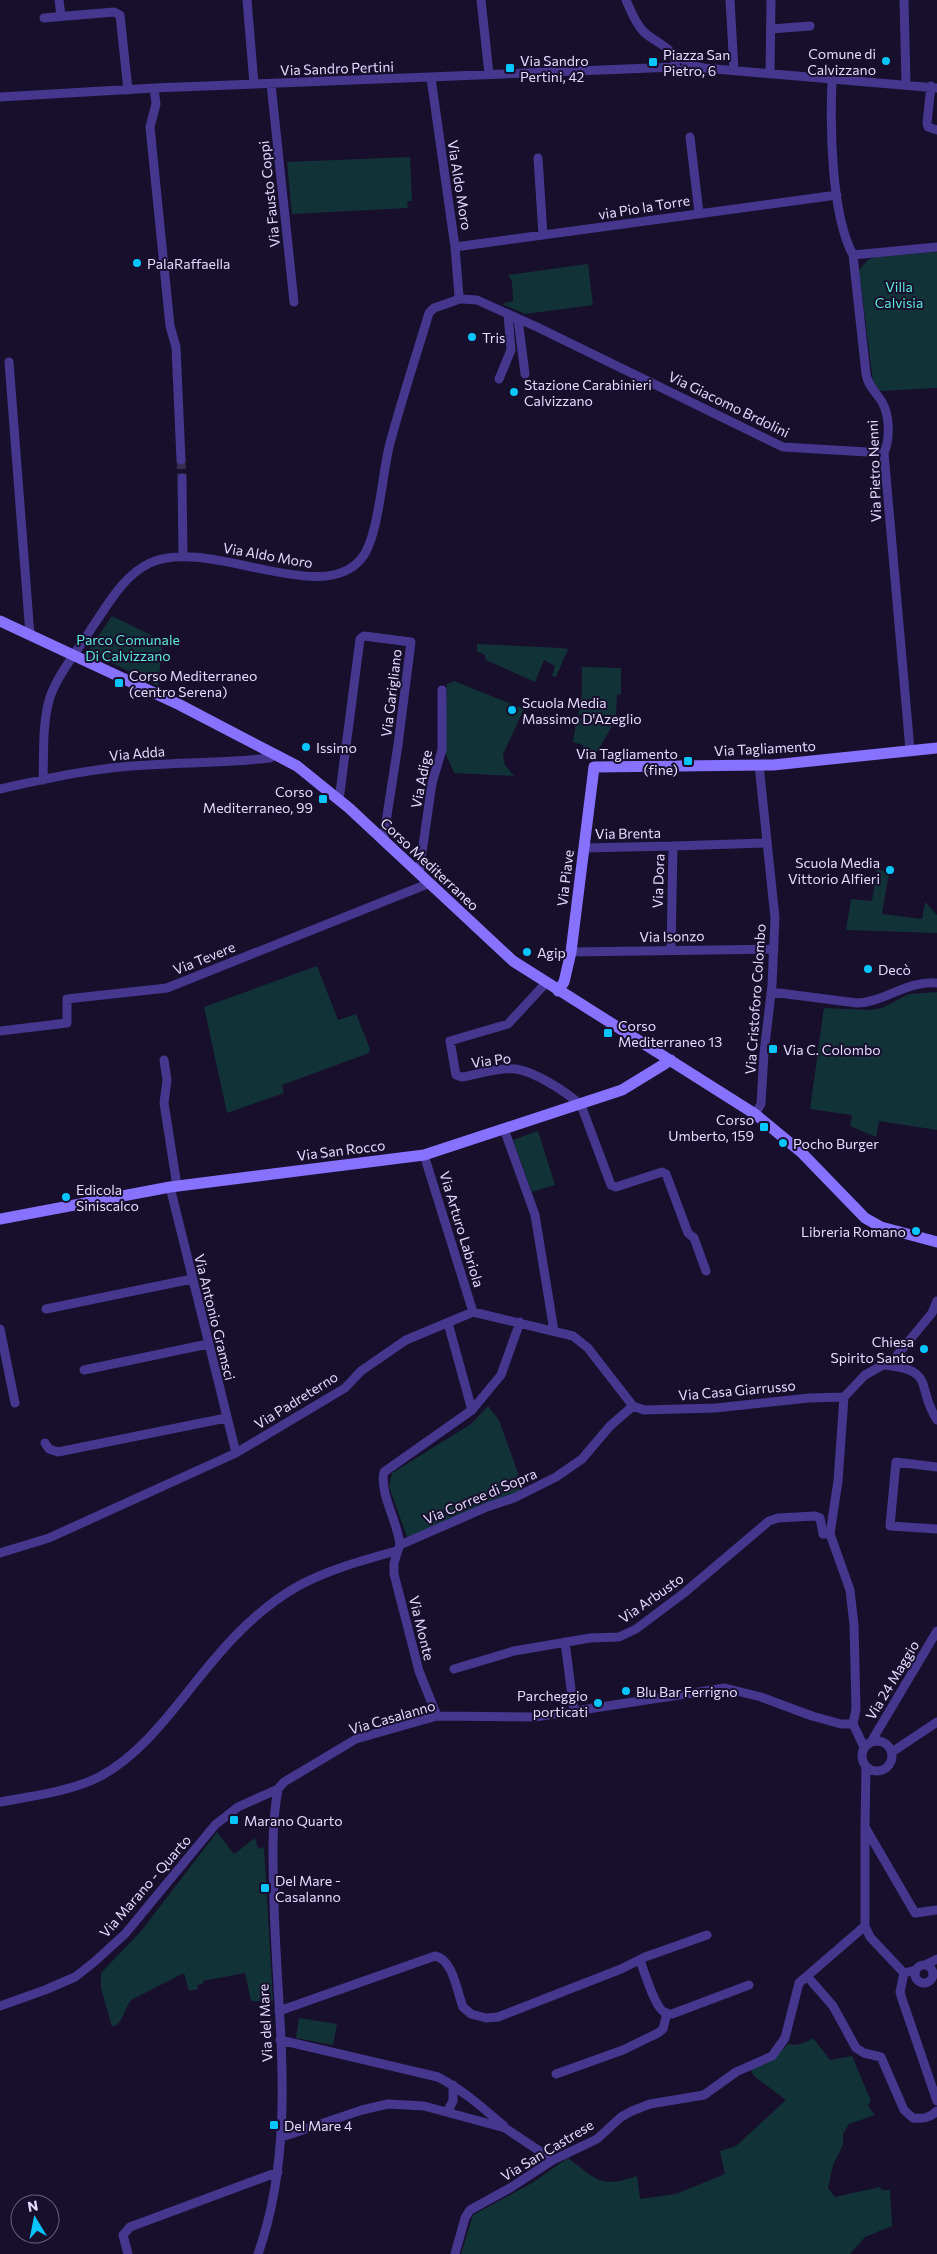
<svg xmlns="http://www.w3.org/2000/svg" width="937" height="2254" font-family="Commissioner,sans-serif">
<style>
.green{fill:#113337}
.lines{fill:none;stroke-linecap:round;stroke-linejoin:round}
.street-tunnel{stroke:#362d4c;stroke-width:9;stroke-dasharray:9 4.5;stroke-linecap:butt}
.street{stroke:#45368e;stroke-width:9}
.secondary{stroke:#8771ff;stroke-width:11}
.poi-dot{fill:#06c5ff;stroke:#180f2c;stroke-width:2}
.labels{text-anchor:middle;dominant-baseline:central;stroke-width:4;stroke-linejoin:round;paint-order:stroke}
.poi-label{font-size:14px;fill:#e3daff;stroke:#180f2c;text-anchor:start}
.street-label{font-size:14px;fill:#e3daff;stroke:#180f2c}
.park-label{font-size:14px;fill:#5bead9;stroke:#180f2c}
</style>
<rect width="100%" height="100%" fill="#180f2c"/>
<!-- green -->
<path class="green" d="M410,157L412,201H407L408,208L292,214L287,162Z
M935,252H937V388L880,391L873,382L859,270L869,259L876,257Z
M588,264L593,305L525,314L502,304L513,301L512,281L508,275Z
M112,616L159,639L162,647L158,686L88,651Z
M477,644L561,648L568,649L556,677L552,676L555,666L544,660L535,682L486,660L485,655L477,651Z
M582,667L621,668V694L617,695L616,716L578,715L582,694Z
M454,681L524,709L503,754L505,765L514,776L454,773L445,752L447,684Z
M577,718L615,721L593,759H582L583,745L573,742Z
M877,870L889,872L882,914L922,919L925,902L937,915V933L846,930L851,899L872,901Z
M317,966L338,1020L356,1014L370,1049L369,1053L282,1085L284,1093L227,1113L204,1007Z
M937,992V1130L879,1121L876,1137L850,1126L852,1115L810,1109L824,1008L870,1010L882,1008L909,994Z
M538,1131L555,1185L532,1192L513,1140Z
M488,1406L499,1420L525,1493L407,1537L389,1486L392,1473L471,1424Z
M217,1832L234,1854L255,1838L258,1849L264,1847L273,2001H251L245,1973L203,1981V1984L197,1985L198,1989L189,1991L184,1973L133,1999C123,2007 125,2023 112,2027L101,1988V1973L142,1930Z
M299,2018L337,2024L333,2045L296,2038Z
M813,2038L830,2060L852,2056L871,2101L868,2106L875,2115L849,2124L843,2134V2145L833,2165L828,2188L835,2197L880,2187L882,2190H890L892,2226L865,2237L850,2254H461L473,2215L532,2183L568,2158C596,2179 600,2189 637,2176L640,2199L676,2194L725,2174L720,2151L736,2146L786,2100L754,2076L750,2069L773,2059L788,2044C798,2046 805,2043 813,2038Z"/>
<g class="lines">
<!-- street-tunnel -->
<path class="street-tunnel" d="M181,460L182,478"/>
<!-- street -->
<path class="street" d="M59,0L61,16
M247,0L254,84
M481,0L489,74
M626,0C631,11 635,23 644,32C654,42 671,46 676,61
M730,0L734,70
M904,0L906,84
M44,18L114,12L120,15L128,90
M771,29L810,26
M675 64a6 6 0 1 1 12 0a6 6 0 1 1-12 0Z
M684,60L693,66L704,68L937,88
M770,74L771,0
M431,78L455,247L459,296
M832,80C830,127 831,214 853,255L866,374C868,386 876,392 882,402C890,416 890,439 884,453L910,750
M271,84L294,302
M931,86L927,123L928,127L937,130
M154,88L156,104L150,127L170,326L176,347L181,460
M0,97L154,88L676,67
M690,137L699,213
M538,158L543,235
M455,247L837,195
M853,255L937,247
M462,299L477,300L537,327L783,447L884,453
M518,319L525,374
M9,362L30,635
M499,379L511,350L508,314
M182,478L183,556
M43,780C44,753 42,723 50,697C59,672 79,649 93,626C109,603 124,575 150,563C208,536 321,608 361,559C379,538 382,472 390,443C402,399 416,356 429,313L434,308L457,300
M0,789C48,778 98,767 148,765C189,762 229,763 270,758L276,754
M339,800L360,639L364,636L411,642L398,745L383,841
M584,848L673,846
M419,873L432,783L442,750V690
M671,950L673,846L766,843
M571,952L774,949
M545,984L508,1024L450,1041L456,1075L462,1077C479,1074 499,1067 516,1069C536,1072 566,1092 581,1105L611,1185L616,1187L662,1172L666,1174L688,1233L694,1238L706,1271
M771,992L857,1003C885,1002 908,980 937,983
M0,1031L67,1023V999L167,988L430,883
M164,1060L167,1080L164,1103L177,1186
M755,1114L761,1104L764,1053L772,985L775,918L759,765
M504,1129L535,1215L554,1331
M424,1155L473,1312
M170,1187L236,1453
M46,1309L192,1279
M448,1323L472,1410
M0,1329L15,1403
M885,1365C937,1371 915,1386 937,1420
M84,1370L208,1344
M45,1443L49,1449L58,1452L226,1418
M937,1467L896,1462L890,1526L937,1529
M400,1545C398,1522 379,1493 384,1472L472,1410L501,1375L520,1322
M400,1545L487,1507L514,1498L556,1477L582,1459L610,1426L633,1406
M399,1547L394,1563V1574L419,1671L437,1716
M0,1553L49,1538L236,1453L345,1388L361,1371L406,1340L473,1312L573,1336L588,1348L633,1406L644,1410L716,1408L809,1398L844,1397
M565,1642L574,1712
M454,1669L514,1651L590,1638L619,1637L636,1629L684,1593L769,1521L778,1518L815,1516L820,1518L823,1534H830
M853,1724L856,1709L854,1625L850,1590L830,1534L838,1481L844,1397L865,1375L894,1359L932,1313L937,1301
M862 1756a15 15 0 1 1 30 0a15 15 0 1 1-30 0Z
M871,1742L937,1631
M892,1752L937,1722
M866,1767L865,1827L915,1913L937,1910
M0,1802C32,1796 69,1792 99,1777C146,1752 178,1702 212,1662C236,1633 267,1603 300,1585C330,1569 364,1560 396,1551
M865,1828V1926L870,1937L904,1973
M640,1960C644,1971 655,2007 664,2012C666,2014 669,2014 672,2014L749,1985
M925,1965L937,1959
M915 1974a9 9 0 1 1 18 0a9 9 0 1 1-18 0Z
M916,1970L904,1973L900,1992L902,1999L937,2101
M807,1976L833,2006L856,2048L864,2053L881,2057L904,2110L913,2118C923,2119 930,2118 937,2111
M0,2006L45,1990L75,1977L93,1963L125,1934L215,1825L238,1807L278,1789L284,1782L356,1739L437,1716L535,1717L725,1688L761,1697L812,1716L841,1724H853L864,1747
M279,2011L435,1956C453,1959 457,1992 463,2007L471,2014L486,2018L498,2017L621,1969L645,1957L707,1935
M280,2040L438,2077C463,2090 483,2108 504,2126
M556,2074L623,2050L658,2033L663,2029L667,2013
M447,2112L453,2101V2085
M282,2137L362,2110L388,2104L424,2106L505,2128L553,2160
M128,2254L123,2235L130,2227L278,2172
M258,2254C298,2141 277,2020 274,1903C273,1865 271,1827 278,1789
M455,2254L465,2218L470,2210L510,2188L553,2160L597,2139L621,2117L632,2111L650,2104L704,2095L736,2072L772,2056L785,2038L799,1983L865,1926"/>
<!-- secondary -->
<path class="secondary" d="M0,621L180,705L297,766L349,808L513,961L755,1114L801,1152L865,1218L881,1227L937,1242
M558,991L564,982L571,952L594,767L773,765L937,748
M0,1219L170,1187L424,1155L622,1090L671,1060"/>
</g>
<!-- markers -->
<g class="poi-dot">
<circle cx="886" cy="61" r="5"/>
<rect x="648" y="57" width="10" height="10" rx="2.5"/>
<rect x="505" y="63" width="10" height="10" rx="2.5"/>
<circle cx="137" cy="263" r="5"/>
<circle cx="472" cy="337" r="5"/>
<circle cx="514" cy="392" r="5"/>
<rect x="114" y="678" width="10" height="10" rx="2.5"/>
<circle cx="512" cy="710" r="5"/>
<circle cx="306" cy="747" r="5"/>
<rect x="683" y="756" width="10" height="10" rx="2.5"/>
<rect x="318" y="794" width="10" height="10" rx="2.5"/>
<circle cx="890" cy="870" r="5"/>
<circle cx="527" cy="952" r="5"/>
<circle cx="868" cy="969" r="5"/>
<rect x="603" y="1028" width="10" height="10" rx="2.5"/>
<rect x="768" y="1044" width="10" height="10" rx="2.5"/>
<rect x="759" y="1122" width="10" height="10" rx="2.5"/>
<circle cx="783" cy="1143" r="5"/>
<circle cx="66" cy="1197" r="5"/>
<circle cx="916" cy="1231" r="5"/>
<circle cx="924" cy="1349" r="5"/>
<circle cx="626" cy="1691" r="5"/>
<circle cx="598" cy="1703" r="5"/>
<rect x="229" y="1815" width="10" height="10" rx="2.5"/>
<rect x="260" y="1883" width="10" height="10" rx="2.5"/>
<rect x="269" y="2120" width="10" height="10" rx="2.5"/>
</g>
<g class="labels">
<!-- poi labels -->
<g class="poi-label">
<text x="876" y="53" text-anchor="end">Comune di<tspan x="876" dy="16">Calvizzano</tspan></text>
<text x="663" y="54">Piazza San<tspan x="663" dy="16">Pietro, 6</tspan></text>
<text x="520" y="60">Via Sandro<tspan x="520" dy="16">Pertini, 42</tspan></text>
<text x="147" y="263">PalaRaffaella</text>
<text x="482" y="337">Tris</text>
<text x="524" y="384">Stazione Carabinieri<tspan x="524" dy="16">Calvizzano</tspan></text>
<text x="129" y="675">Corso Mediterraneo<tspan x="129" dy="16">(centro Serena)</tspan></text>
<text x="522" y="702">Scuola Media<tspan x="522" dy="16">Massimo D'Azeglio</tspan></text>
<text x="316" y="747">Issimo</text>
<text x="678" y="753" text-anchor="end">Via Tagliamento<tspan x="678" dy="16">(fine)</tspan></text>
<text x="313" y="791" text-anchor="end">Corso<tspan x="313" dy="16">Mediterraneo, 99</tspan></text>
<text x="880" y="862" text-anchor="end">Scuola Media<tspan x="880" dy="16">Vittorio Alfieri</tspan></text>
<text x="537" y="952">Agip</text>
<text x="878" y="969">Decò</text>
<text x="618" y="1025">Corso<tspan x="618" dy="16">Mediterraneo 13</tspan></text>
<text x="783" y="1049">Via C. Colombo</text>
<text x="754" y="1119" text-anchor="end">Corso<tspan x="754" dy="16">Umberto, 159</tspan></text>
<text x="793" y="1143">Pocho Burger</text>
<text x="76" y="1189">Edicola<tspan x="76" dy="16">Siniscalco</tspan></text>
<text x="906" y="1231" text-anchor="end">Libreria Romano</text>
<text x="914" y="1341" text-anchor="end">Chiesa<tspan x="914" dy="16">Spirito Santo</tspan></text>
<text x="636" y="1691">Blu Bar Ferrigno</text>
<text x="588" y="1695" text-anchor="end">Parcheggio<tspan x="588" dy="16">porticati</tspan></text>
<text x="244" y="1820">Marano Quarto</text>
<text x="275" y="1880">Del Mare -<tspan x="275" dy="16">Casalanno</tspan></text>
<text x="284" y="2125">Del Mare 4</text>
</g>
<!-- street labels -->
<g class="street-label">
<text transform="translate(337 68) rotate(-2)">Via Sandro Pertini</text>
<text transform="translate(460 185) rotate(81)">Via Aldo Moro</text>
<text transform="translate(269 194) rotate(-96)">Via Fausto Coppi</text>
<text transform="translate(644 207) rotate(-9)">via Pio la Torre</text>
<text transform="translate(729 404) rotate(26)">Via Giacomo Brdolini</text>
<text transform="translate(874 471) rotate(-92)">Via Pietro Nenni</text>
<text transform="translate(268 555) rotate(10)">Via Aldo Moro</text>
<text transform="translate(391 693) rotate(-83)">Via Garigliano</text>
<text transform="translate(765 748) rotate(-3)">Via Tagliamento</text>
<text transform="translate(137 753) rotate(-5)">Via Adda</text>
<text transform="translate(421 779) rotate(-79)">Via Adige</text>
<text transform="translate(628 833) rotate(-1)">Via Brenta</text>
<text transform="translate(430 864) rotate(43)">Corso Mediterraneo</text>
<text transform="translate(565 878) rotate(-83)">Via Piave</text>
<text transform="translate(658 881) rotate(-88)">Via Dora</text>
<text transform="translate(672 936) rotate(-1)">Via Isonzo</text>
<text transform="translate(204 958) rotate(-22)">Via Tevere</text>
<text transform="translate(755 999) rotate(-86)">Via Cristoforo Colombo</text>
<text transform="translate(491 1060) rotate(-7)">Via Po</text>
<text transform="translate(341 1150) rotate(-7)">Via San Rocco</text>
<text transform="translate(462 1229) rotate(73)">Via Arturo Labriola</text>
<text transform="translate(215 1317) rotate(76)">Via Antonio Gramsci</text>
<text transform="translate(737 1390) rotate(-5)">Via Casa Giarrusso</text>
<text transform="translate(296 1400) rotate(-32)">Via Padreterno</text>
<text transform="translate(480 1496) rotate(-23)">Via Corree di Sopra</text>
<text transform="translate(651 1598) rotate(-35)">Via Arbusto</text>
<text transform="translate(422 1628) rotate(76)">Via Monte</text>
<text transform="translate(892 1680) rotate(-59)">Via 24 Maggio</text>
<text transform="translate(392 1717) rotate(-16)">Via Casalanno</text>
<text transform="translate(145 1886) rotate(-49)">Via Marano - Quarto</text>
<text transform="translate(265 2023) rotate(-93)">Via del Mare</text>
<text transform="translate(547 2150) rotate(-31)">Via San Castrese</text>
</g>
<!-- park labels -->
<g class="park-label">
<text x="899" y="286">Villa<tspan x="899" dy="16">Calvisia</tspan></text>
<text x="128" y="639">Parco Comunale<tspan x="128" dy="16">Di Calvizzano</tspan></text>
</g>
</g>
<!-- north arrow -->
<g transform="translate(35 2219) rotate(350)"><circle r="24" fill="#180f2c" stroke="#696080"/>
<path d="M0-4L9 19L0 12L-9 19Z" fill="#06c5ff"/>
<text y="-8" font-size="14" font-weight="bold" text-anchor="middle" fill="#e3daff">N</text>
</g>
</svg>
